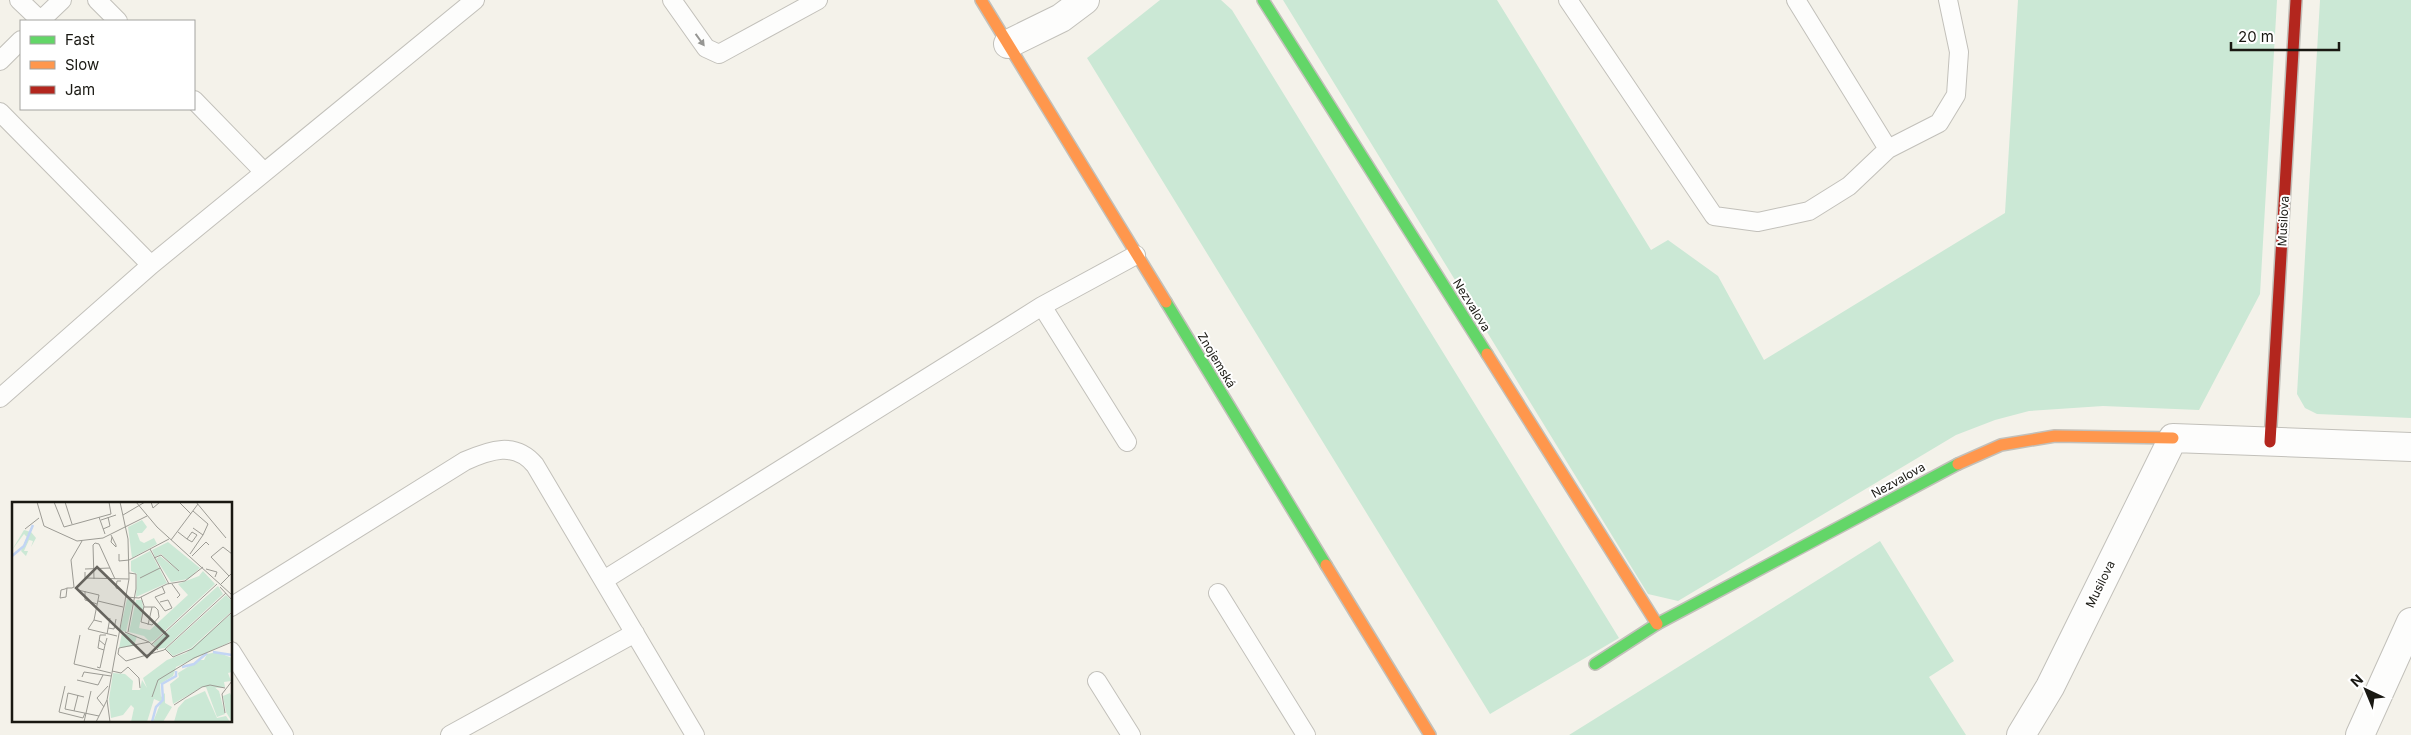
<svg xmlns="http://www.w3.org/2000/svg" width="2411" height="735" font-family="Inter,sans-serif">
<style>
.green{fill:#cbe8d5}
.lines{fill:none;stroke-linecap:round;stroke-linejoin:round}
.lane-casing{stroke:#c2c0ba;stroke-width:20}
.street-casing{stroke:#c2c0ba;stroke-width:30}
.fast-casing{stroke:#c2c0ba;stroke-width:14}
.slow-casing{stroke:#c2c0ba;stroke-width:14}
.jam-casing{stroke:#c2c0ba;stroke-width:14}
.lane{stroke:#fdfdfc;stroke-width:18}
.street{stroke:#fdfdfc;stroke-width:28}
.fast{stroke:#63d668;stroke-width:11}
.slow{stroke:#ff974d;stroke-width:11}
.jam{stroke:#b3261e;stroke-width:11}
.oneway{fill:#969693}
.labels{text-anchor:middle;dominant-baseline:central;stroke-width:4;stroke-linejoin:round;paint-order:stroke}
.street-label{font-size:12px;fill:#191812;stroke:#fff}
.inset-river{fill:none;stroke:#c2d5f4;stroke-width:2.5}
.inset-road{fill:none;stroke:#9c9b94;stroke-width:1}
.view{fill:#66645e;fill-opacity:0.15;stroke:#66645e;stroke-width:2.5}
.inset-edge{fill:none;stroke:#191812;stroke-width:2.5}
</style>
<rect width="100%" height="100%" fill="#f4f2ea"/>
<!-- green -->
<path class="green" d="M1160,0H1221L1232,10L1619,638L1490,714L1087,58Z
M1283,0H1497L1651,250L1668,240L1718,276L1764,360L2005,213L2018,0H2277L2260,294L2199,410L2103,406L2029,411L1995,420L1956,435L1678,601L1648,594Z
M2320,0H2411V418L2317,414L2305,408L2297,394Z
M1880,541L1954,661L1929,677L1966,735H1569Z"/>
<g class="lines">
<!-- lane casing -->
<g class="lane-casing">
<path id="lane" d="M19,0L41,21
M97,0L118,21
M672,0L706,48L719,54L818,0
M1568,0L1714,216L1758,222L1809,211L1849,186L1888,149L1939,123L1956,95L1959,52L1948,0
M1796,0L1888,149
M40,21L62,0
M0,61L21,40
M194,100L264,172
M0,112L151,265
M1042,306L1127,442
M0,398L151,265L475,0
M604,580L1042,306L1136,255
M1218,593L1306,735
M231,607L465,461C490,450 515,441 535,465L695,735
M231,651L284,735
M1097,681L1131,735
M450,735L635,633"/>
</g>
<!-- street casing -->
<g class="street-casing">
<path id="street" d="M1008,44L1061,18L1085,0
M2021,735L2050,687L2173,438L2411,447
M2360,735L2411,622"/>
</g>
<!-- fast casing -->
<g class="fast-casing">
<path id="fast" d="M1263,0L1487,354
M1166,302L1326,565
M1595,664L1657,624L1958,464"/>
</g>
<!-- slow casing -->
<g class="slow-casing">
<path id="slow" d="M981,0L1166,302
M1487,354L1657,624
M1958,464L2001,445L2055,436L2173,438
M1326,565L1430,735"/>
</g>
<!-- jam casing -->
<g class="jam-casing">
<path id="jam" d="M2270,442L2296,0"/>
</g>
<!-- lane -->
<use href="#lane" class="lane"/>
<!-- street -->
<use href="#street" class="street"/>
<!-- fast -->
<use href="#fast" class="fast"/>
<!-- slow -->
<use href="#slow" class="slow"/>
<!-- jam -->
<use href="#jam" class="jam"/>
</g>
<!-- one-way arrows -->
<defs><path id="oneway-solid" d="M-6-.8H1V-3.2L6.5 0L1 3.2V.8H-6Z" transform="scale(1.25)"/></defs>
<use class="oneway" href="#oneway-solid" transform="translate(700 40) rotate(54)"/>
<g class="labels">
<!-- street labels -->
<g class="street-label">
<text transform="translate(2283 221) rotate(-87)">Musilova</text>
<text transform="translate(1472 305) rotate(58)">Nezvalova</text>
<text transform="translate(1217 360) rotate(59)">Znojemská</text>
<text transform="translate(1898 480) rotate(-29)">Nezvalova</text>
<text transform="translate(2100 584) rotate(-64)">Musilova</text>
</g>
</g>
<!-- overview -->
<g transform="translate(12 502)">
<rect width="220" height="220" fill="#f4f2ea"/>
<path d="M130,18L135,25L130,31H125L128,39L132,41L142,36L145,42L120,56L116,25ZM12,28L19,30L24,36L19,45L21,39L17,38L12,49H16L14,54L9,49L15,35L12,32L0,48ZM156,40L188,66L176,77L159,80L144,57L148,54L168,70L149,52L143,55L140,48ZM138,49L155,81L124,95L125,72L119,69V59ZM191,69L203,82L143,138L138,140L132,134L117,130L124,98H130L131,106L127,126L138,128L176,93L166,82L187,74ZM206,84L211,92L153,146L146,147L141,142ZM214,93L220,99V109L179,146L161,154L154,147ZM115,97L121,99L114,130L108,128ZM220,111V138L216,141L164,165L161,174L148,182L149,195L153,191V201L160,205L151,220H141L149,200L142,197L135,220H119L122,206L119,203L111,213L99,216L97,197L101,171L113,172L121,179L120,188H128L130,178L135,186L131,176L155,158L174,151ZM110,131L125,134L122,144L107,146ZM205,150L220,156V170L216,171L219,179L212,180L213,185L209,186L190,185L161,202L158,182L167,175L166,171L187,158H192L195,152ZM201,184L207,189L213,212L205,215L194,185ZM193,189L205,216L214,214L218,220H162L166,206L173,198ZM218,191L220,196V220L214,210L211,194Z" fill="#cbe8d5"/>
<path class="inset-river" d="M0,54L12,44L21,23M201,150L220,153M170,165L182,162L195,151M140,220L144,205L151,198L150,182L164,174V169"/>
<path class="inset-road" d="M25,0L32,24L65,39L91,36L135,14M42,0L52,25L99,12L97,0M53,0L60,22M124,0L145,25L220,93M139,0L141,6L148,0M167,0L179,12M184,0L214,36M111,13L133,0M87,15L93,32M89,18L104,13M181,26L191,33L196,22L181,9M13,27L27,16M91,27L98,24L96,15M166,30L175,37L180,40L185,33L180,30L175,37M99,33L104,43V45L99,40L100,35M159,38L186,2M138,47L157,82M107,52V59L117,58L157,37M178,52L191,33M180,54L194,40L197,43M142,56L149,53L167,69M73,67L98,66M194,67L205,70L203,75M73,70V76L117,77M217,74L199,55L211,45L220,52M128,76L148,66M82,77L81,43L83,41L87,42L103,77M109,79H105L104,86L110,88M160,82L168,93L165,96M209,82L220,71M208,85L220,98M55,86L54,95L48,96L49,88L53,87L55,86H60L62,85L59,58L70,39M66,88L87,93L82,118L90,120M73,89V98L85,102M114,95L127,96L155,82L173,79L191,65M129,95L132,104L129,120L140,123L147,115L146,108L143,105H132M86,99L111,105M148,100L156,98L160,106L153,109L145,98L143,95L153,91L150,84M82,118L76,127L105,134M136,123L140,105M96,126L102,127L104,117M113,130L137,140M116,130L124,87V72L117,71M95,132L98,116M68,133L62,162L99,171M87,138L93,143L95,136M139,143L205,82M153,147L161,155L180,147L220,110M92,148L86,146L88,133H94M146,148L137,140L107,146L106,152L114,159L152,148L214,91M85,165L88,166L93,143M100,169L109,171L116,165L127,176L128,186M70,175L72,170L99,174M65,178L86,183L91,173M53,184L47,210L71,216L73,211M72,195L56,191L53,207L87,214M140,195L146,178L182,156L220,140M95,198L98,220M162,203L190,185L198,183L213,186M92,205L85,196L96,184M62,209L66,193M213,211L210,192L220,179M72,220L79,189M84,220L95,198L117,77L116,37L108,0"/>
<path class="view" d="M85,65L156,134L135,155L64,86Z"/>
<rect width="220" height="220" class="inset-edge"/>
</g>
<!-- legend -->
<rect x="20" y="20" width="175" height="90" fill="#ffffff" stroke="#a3a3a0"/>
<rect x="30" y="36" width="25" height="8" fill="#63d668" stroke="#a3a3a0"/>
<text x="65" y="45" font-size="15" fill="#191812">Fast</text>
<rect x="30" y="61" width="25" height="8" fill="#ff974d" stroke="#a3a3a0"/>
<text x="65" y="70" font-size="15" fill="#191812">Slow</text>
<rect x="30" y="86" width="25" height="8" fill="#b3261e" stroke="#a3a3a0"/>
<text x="65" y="95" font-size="15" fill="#191812">Jam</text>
<!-- north arrow -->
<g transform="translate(2366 690) rotate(316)" stroke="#ffffff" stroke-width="4" paint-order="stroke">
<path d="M0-4L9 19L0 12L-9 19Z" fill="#191812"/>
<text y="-8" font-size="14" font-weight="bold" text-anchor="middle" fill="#191812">N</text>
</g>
<!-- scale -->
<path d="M2231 42v8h108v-8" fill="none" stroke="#191812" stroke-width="2.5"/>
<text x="2238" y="42" font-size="15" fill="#191812" stroke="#ffffff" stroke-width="4" paint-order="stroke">20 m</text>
</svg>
